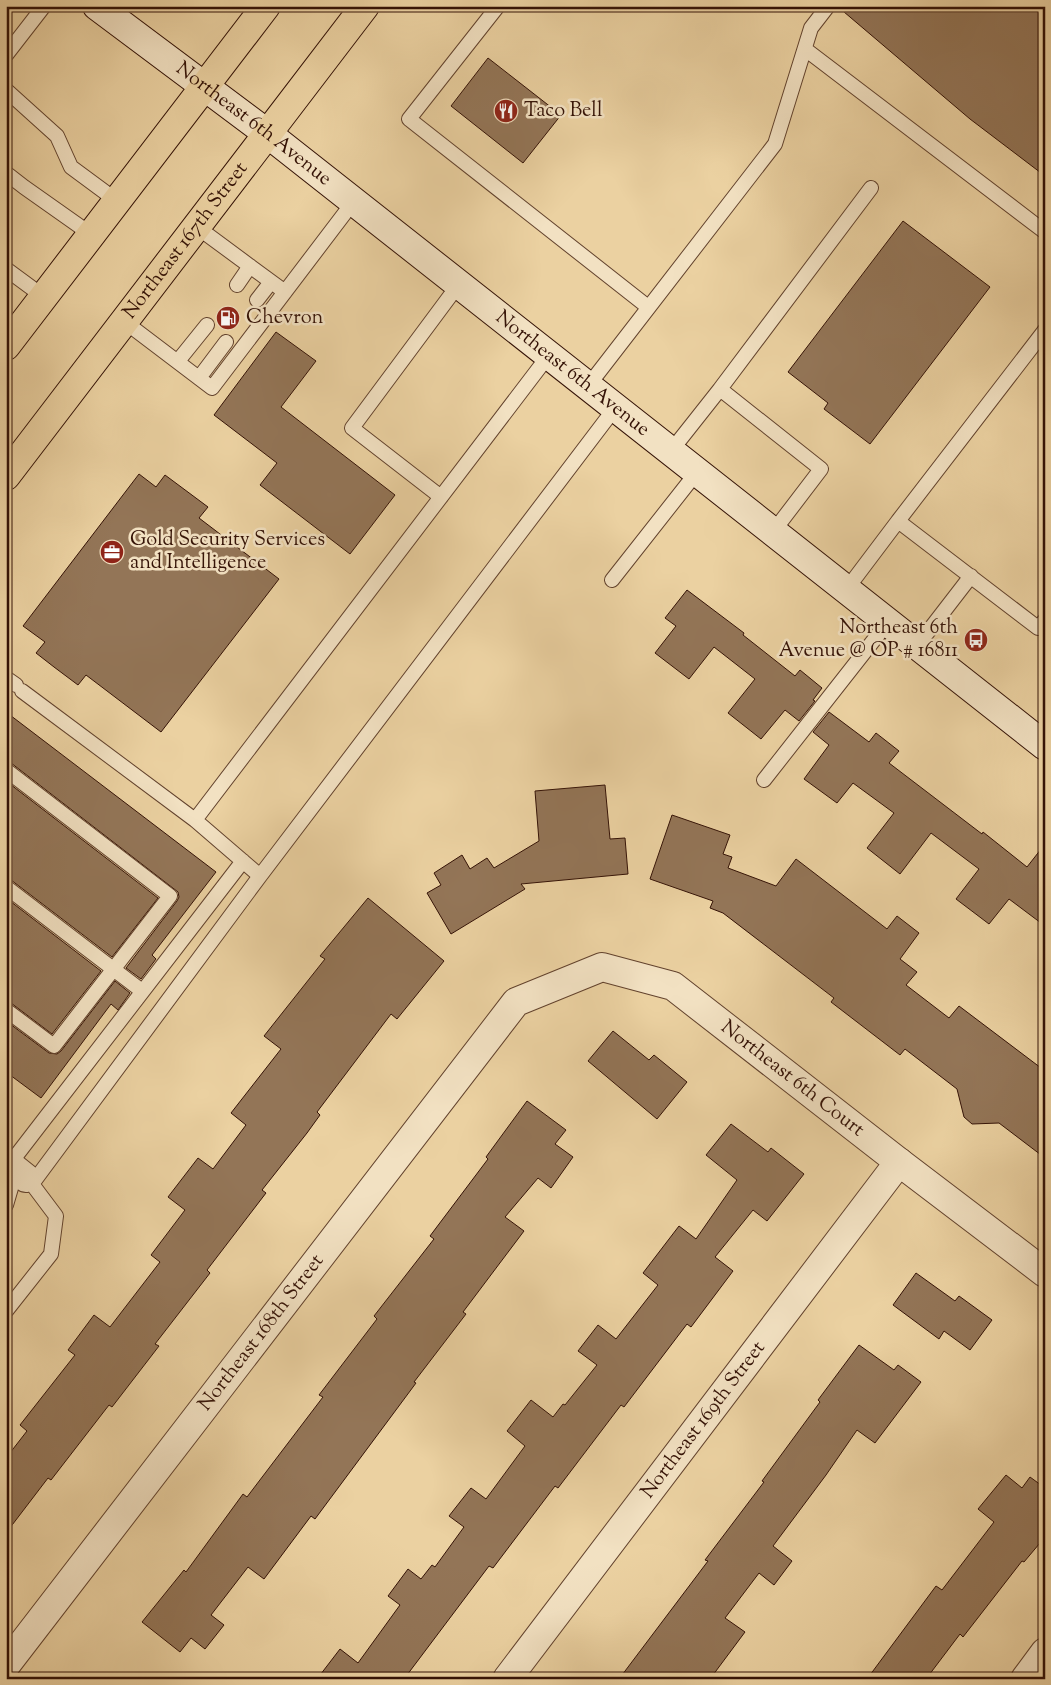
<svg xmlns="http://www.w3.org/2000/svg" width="1051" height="1685" font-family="'Sorts Mill Goudy',serif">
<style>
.building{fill:#937557;stroke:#341206}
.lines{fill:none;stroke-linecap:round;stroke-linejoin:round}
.lane-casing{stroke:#62422d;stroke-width:16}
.street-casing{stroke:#62422d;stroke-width:30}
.secondary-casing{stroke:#341206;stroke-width:30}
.primary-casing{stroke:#341206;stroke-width:30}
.lane{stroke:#f2e1c2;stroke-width:14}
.street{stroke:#f2e1c2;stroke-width:28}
.secondary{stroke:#f2e1c2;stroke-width:28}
.primary{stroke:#ebd1a1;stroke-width:28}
.labels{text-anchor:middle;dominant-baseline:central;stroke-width:5;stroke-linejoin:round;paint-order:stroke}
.poi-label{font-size:20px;fill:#341206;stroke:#f2e1c2;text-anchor:start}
.street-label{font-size:20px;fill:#341206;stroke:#f2e1c2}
</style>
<rect width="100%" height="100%" fill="#ebd1a1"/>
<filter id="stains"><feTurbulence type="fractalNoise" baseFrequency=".004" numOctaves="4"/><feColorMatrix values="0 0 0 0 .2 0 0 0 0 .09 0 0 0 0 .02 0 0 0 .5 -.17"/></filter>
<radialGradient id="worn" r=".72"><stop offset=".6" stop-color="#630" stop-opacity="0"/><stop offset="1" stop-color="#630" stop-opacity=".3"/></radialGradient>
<!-- building -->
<path class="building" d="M837,6H1045V176L970,119Z
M488,58L561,115L523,163L451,106Z
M903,221L990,287L870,444L824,409L828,403L788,372Z
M276,332L316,361L281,407L395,495L350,554L260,485L277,463L214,415Z
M139,474L156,487L165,475L208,507L199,518L279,579L161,732L86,675L78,685L54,667L36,653L45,642L23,626Z
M687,590L744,633L743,635L795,676L800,670L822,688L813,700L815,701L799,721L785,710L761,739L728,713L755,679L714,647L689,679L655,653L676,626L665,618Z
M6,712L216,872L152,955L156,959L141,979L126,968L177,901L179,897L178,892L11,763L6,761Z
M829,712L869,742L876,733L899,751L889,763L982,834L983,832L1027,867L1045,844V926L1009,899L989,924L956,899L979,869L931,833L900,874L867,848L894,813L853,783L837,803L804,779L829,745L813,732Z
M6,781L158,898L112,957L11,880L6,878Z
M605,785L610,839L625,838L628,874L521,884L525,889L451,934L427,893L441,885L434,873L462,855L470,869L487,858L494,868L539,841L535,791Z
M672,815L730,835L723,854L732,857L728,868L776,886L796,859L887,929L897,916L919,933L900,959L917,972L906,985L949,1018L959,1006L1045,1071V1158L999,1123L972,1124L964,1117L957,1089L905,1049L900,1055L831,1002L834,998L723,913L710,908L713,901L650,879Z
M6,898L101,971L52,1034L11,1003L6,1001Z
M368,898L444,961L397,1019L391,1014L317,1112L320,1115L307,1133L262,1190L266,1193L207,1270L210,1273L155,1344L159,1346L112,1407L109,1405L51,1480L48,1478L6,1533V1458L27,1431L20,1425L75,1355L68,1350L94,1315L110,1327L160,1262L151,1255L185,1210L168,1197L198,1158L213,1169L246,1125L231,1113L281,1049L264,1036L325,959L320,956Z
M115,981L130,993L118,1010L111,1004L41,1098L6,1072V1021L49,1053L57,1054L61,1051Z
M613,1031L649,1060L654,1055L687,1082L657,1119L588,1061Z
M527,1101L566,1130L555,1144L573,1157L551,1188L538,1178L505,1217L524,1231L463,1312L466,1314L414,1382L416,1383L315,1519L311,1516L264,1579L248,1567L211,1615L224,1625L205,1649L191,1638L180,1652L142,1622L184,1570L186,1572L243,1494L247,1497L323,1397L319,1395L377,1319L374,1316L434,1239L430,1236L488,1159L486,1157Z
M731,1124L768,1152L771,1148L804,1174L767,1221L753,1210L715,1257L733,1271L691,1327L687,1324L624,1407L621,1405L558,1488L555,1486L493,1568L489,1566L404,1679H317L340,1649L358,1663L400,1605L388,1596L408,1569L421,1579L432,1565L435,1567L464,1527L449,1516L471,1488L486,1499L525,1446L507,1431L531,1400L553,1417L563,1404L565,1405L597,1365L578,1351L598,1325L616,1339L658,1285L643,1273L679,1226L696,1239L737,1180L706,1155Z
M916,1273L955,1301L959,1296L992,1320L970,1350L944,1331L939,1339L893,1305Z
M859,1345L894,1370L898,1365L921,1382L875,1443L857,1430L826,1475L773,1546L792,1561L774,1585L759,1573L725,1618L745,1632L710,1679H619L708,1561L705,1560L764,1482L762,1481L820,1402L818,1400Z
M1006,1475L1022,1488L1030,1477L1045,1488V1537L1024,1562L1022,1561L963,1637L960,1634L926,1679H867L936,1586L942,1590L994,1522L978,1509Z"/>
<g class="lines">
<!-- lane casing -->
<g class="lane-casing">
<path id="lane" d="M498,6L409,119L648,307
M805,49L1045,232
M6,55L44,6
M6,90L57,136L71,167L117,201
M6,173L24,187L92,235
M197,227L285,292
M6,269L44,297
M237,285L250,266
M257,300L271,282
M125,322L212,388L354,201
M1045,330L898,521L1038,628L1045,620
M178,361L207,325
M199,378L226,342
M588,386L775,144L811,28L828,6
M720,389L871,188
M671,451L720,389L821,469L773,532
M441,497L352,428L459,284
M612,580L697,472
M846,590L898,521
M917,646L971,576
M6,678L16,685
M22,691L195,820
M6,770L170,896L54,1046L6,1010
M764,780L888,622
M260,876L195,820L549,355
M6,887L142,991
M9,1165L243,861
M32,1184L260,876L615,408
M6,1205L16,1171
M6,1311L51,1254L56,1216L32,1184L26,1178"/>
</g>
<!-- street casing -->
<g class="street-casing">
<g id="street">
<path d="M6,1162L26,1178"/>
<path id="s1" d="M6,1665L516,1002L602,967L673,986L899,1162L1045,1273"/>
<path id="s2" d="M507,1679L899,1162"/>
<path d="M1025,1679L1045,1652"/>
</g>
</g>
<!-- secondary casing -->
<g class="secondary-casing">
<g id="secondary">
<path id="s3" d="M97,6L268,134L1045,746"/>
</g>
</g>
<!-- primary casing -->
<g class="primary-casing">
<g id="primary">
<path d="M6,346L266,6"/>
<path id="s4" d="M6,476L365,6"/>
</g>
</g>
<!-- lane -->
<use href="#lane" class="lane"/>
<!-- street -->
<use href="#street" class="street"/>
<!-- secondary -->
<use href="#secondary" class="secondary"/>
<!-- primary -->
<use href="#primary" class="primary"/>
</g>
<!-- icons -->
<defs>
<g id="restaurant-disc" transform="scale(1.25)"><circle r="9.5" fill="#8f2418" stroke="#f2e1c2"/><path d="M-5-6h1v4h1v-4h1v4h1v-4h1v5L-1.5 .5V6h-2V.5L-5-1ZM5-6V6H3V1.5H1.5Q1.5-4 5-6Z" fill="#fff"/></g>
<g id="fuel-disc" transform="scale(1.25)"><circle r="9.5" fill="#8f2418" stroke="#f2e1c2"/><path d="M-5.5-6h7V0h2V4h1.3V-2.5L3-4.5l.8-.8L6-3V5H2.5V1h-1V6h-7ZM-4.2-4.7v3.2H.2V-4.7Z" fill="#fff"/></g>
<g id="office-disc" transform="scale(1.25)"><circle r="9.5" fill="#8f2418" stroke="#f2e1c2"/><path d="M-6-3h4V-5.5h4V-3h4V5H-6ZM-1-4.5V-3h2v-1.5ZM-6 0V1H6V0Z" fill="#fff"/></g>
<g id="bus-disc" transform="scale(1.25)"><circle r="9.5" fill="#8f2418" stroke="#f2e1c2"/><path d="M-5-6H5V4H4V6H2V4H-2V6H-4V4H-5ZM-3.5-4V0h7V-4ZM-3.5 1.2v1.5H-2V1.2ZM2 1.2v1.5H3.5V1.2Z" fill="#fff"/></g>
</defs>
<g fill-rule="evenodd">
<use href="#restaurant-disc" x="506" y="111"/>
<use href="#fuel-disc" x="228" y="318"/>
<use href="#office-disc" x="112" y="552"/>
<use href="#bus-disc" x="976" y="640"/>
</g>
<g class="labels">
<!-- poi labels -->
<g class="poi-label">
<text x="524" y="111">Taco Bell</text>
<text x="246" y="318">Chevron</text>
<text x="130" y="540">Gold Security Services<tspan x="130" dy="23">and Intelligence</tspan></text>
<text x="958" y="628" text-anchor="end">Northeast 6th<tspan x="958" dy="23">Avenue @ OP # 16811</tspan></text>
</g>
<!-- street labels -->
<g class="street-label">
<text stroke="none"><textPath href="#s3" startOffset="196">Northeast 6th Avenue</textPath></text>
<text stroke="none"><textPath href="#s4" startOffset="296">Northeast 167th Street</textPath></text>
<text stroke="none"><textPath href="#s3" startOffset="601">Northeast 6th Avenue</textPath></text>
<text stroke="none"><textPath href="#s1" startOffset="1154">Northeast 6th Court</textPath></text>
<text stroke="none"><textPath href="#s1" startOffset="419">Northeast 168th Street</textPath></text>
<text stroke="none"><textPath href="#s2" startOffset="325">Northeast 169th Street</textPath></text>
</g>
</g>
<!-- margin -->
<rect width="1051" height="1685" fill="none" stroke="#ebd1a1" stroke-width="25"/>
<rect x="8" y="8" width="1036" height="1670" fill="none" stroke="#341206" stroke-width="2.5"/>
<rect x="12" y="12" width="1026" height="1660" fill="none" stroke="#341206"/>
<rect width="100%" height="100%" filter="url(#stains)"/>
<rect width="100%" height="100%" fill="url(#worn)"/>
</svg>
